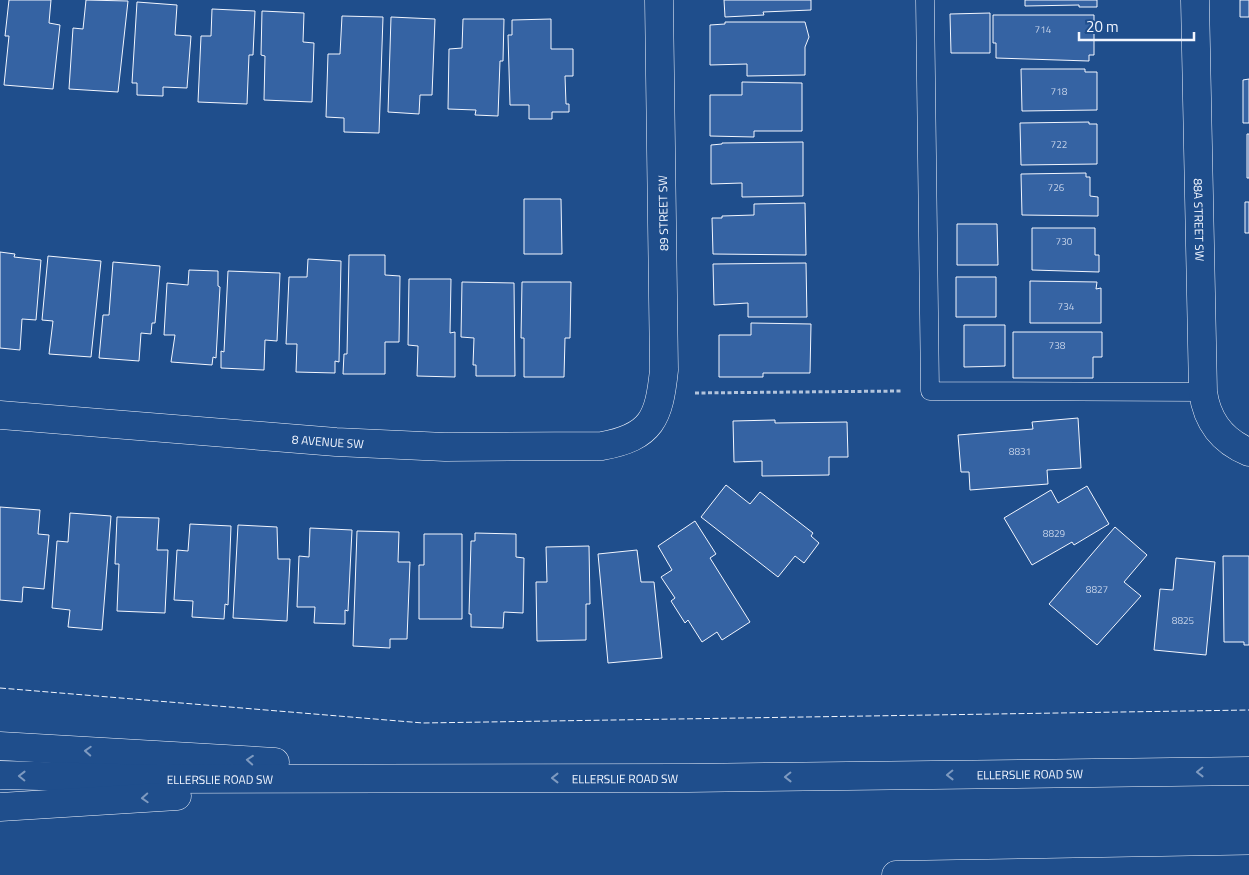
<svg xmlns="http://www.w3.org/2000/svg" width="1249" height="875" font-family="'Titillium Web',sans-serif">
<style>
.building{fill:#3563a3;stroke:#f2f6ff}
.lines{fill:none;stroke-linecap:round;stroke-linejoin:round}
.lane-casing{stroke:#f2f6ff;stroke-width:19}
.street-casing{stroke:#f2f6ff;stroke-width:29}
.secondary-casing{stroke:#f2f6ff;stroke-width:29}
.path{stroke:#b3c4dc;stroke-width:3;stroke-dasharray:4 2.5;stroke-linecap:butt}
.lane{stroke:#1f4e8c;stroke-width:18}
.street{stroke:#1f4e8c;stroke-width:28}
.secondary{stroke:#1f4e8c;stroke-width:28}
.fence{stroke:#f2f6ff;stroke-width:1;stroke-dasharray:6 2.5;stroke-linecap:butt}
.oneway{stroke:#7e9ac0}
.labels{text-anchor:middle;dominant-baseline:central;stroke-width:4;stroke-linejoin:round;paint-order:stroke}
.number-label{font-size:10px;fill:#c3d1e8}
.street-label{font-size:12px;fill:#f2f6ff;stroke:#1f4e8c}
</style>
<rect width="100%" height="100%" fill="#1f4e8c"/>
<!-- building -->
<path class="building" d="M9,0H51L49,23L60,25L53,89L4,85L9,36H5Z
M86,0L128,1L118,92L69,89L73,28L83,29Z
M724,0H811V10L763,12L764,15L725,17Z
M1025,0H1097V7H1079V5L1025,6Z
M1240,0H1249V17H1240Z
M137,2L177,5L175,35L191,36L187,88L163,87V96L137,95V83H132Z
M212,9L255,11L253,55H249L247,104L198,102L201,36H211Z
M262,11L304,13L303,42L314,43L312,102L264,100L265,56L261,55Z
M990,13V53H951L950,14Z
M993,15H1094V55H1089V61L996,58V43H993Z
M342,16L383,17L379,133L344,132V118L326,117L328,54H340Z
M391,17L435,19L432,95H420L419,114L388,112Z
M463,19H504L503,61H500L498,116L475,115L476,110L448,109L449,49L462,48Z
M551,19V49H573V76H565L566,104H569V112H552V119H529V105H510L508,35H512V20Z
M725,22H805L809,37L805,47V75L747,76V64L710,65V25L725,24Z
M1021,69H1085V72H1097V110L1022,111Z
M1249,79V123H1243V80Z
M742,82L802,83V131H754V137L710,136V95H742Z
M1089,122V124H1097V164L1021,165L1020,123Z
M1247,134H1249V178H1247Z
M803,142V196L742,197V183L711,184V145L722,144V143Z
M1086,173V177H1090V196L1098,197V216L1022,215L1021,174Z
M524,199H561L562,254H524Z
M1245,202H1249V233H1245Z
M805,203L806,255L713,254L712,218H722V216L754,215V204Z
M957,224H997L998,265H957Z
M1032,228H1095V255H1099V272L1032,270Z
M0,252L15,254L14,257L41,260L36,320L22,319L20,350L0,348Z
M349,255H385V275L400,276L399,342H385V374H343L344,354H347Z
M48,256L101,261L91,357L49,354L53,321L42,320Z
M308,259L341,261L339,362L335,361V373L296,372L297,344H286L289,277H307Z
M113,262L160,266L155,323H152L151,334L141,333L139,361L99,358L103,315H109Z
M806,263L807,317H748V303L714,305L713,264Z
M189,270L218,271V286L220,287L216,358L213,357L212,365L171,362L175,335H164L167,283L188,285Z
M228,271L280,273L277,341L265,340L264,370L221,368V351L224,352Z
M956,277H996V317H956Z
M409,279H451L450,333L455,332V377L417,376L418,346L408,345Z
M1030,281L1097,282L1096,289L1101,288V323H1030Z
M462,282L514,283L515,376H476V365H473L474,338L461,337Z
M522,282H571L570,338H565L564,377H524V338H521Z
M751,323L811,324L810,373H763V377H719V335H751Z
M964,325H1005V366L964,367Z
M1013,332H1102V357H1093V378H1013Z
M1078,418L1081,468L1047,470L1048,484L970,490L969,472H961L958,435L1033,429L1032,422Z
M775,420V423L847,422L848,457H829V475L762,476V461L734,462L733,421Z
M726,485L750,504L760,492L813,533L811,536L819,543L804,563L795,556L778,577L701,517Z
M1087,486L1109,524L1074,545L1072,542L1032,565L1004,518L1051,490L1058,503Z
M0,507L40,510L38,534L49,535L44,589L23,587L22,602L0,600Z
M70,513L111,516L102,630L68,627L70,610L52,608L57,541L68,542Z
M117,517L159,518L157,550H168L165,613L117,611L119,564H115Z
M695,521L716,554L710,558L750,622L722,640L717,632L702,642L688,620L685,623L671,601L675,598L661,577L672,570L658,546Z
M190,524L231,526L228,605L225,604L224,619L192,617L193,601L174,600L177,550L188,551Z
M238,525L277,527L278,559H290L287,621L233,618Z
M1115,527L1147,555L1124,582L1141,596L1097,645L1049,604Z
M310,528L352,530L348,611L345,610V624L314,623L315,607H297L299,556L309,557Z
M357,531L399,532L398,562H410L407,639H390V648L353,646Z
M475,533L516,534V557L524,558L523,613L504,612L503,628L471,627V614H469L471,541H475Z
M424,534H462V619H419V565H424Z
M589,546L590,604H586V640L537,641L536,582H547L546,547Z
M637,550L641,582H654L662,658L608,663L598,554Z
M1223,556H1249V645H1244V642H1224Z
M1176,558L1215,562L1206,655L1154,650L1160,589L1173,590Z"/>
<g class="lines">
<!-- lane casing -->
<g class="lane-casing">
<path id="lane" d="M925,0L930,391L1203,392"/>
</g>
<!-- street casing -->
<g class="street-casing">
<g id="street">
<path id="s1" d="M1195,0L1203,392C1207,421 1222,441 1249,452"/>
<path id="s2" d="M0,415L336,442L445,447L602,446C652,437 659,418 664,370L659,0"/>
</g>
</g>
<!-- secondary casing -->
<g class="secondary-casing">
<g id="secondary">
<path d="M0,746L275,762"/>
<path id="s3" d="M0,775L158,779L688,778L1249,771"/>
<path d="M0,807L177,796"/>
<path d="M896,875L1249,869"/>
</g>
</g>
<!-- path -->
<path class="path" d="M695,393L901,391"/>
<!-- lane -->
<use href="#lane" class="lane"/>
<!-- street -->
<use href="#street" class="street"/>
<!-- secondary -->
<use href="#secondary" class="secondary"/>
<!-- fence -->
<path class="fence" d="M0,688L423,723L1249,710"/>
</g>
<!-- one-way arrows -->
<defs><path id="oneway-chevron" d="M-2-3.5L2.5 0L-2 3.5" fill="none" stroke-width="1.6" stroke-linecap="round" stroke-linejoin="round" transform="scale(1.25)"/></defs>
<g class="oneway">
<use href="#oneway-chevron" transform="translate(88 751) rotate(-177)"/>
<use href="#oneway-chevron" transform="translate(250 760) rotate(-176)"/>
<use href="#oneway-chevron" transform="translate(1200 772) rotate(179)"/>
<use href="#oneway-chevron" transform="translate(950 775) rotate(179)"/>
<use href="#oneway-chevron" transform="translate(22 776) rotate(-179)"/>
<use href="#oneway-chevron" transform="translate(788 777) rotate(179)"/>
<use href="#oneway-chevron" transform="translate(555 778) rotate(-180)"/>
<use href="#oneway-chevron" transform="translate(145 798) rotate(177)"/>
</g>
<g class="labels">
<!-- number labels -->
<g class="number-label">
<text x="1043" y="29">714</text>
<text x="1059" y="91">718</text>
<text x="1059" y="144">722</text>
<text x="1056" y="187">726</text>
<text x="1064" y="241">730</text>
<text x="1066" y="306">734</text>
<text x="1057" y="345">738</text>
<text x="1020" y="451">8831</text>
<text x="1054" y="533">8829</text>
<text x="1097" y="589">8827</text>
<text x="1183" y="620">8825</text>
</g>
<!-- street labels -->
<g class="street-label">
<text transform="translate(663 213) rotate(-91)">89 STREET SW</text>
<text stroke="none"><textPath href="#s1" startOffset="220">88A STREET SW</textPath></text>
<text stroke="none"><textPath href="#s2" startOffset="329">8 AVENUE SW</textPath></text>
<text stroke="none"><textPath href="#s3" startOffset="1030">ELLERSLIE ROAD SW</textPath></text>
<text stroke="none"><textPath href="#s3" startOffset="625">ELLERSLIE ROAD SW</textPath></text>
<text stroke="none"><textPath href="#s3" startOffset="220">ELLERSLIE ROAD SW</textPath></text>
</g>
</g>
<!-- scale -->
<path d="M1079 32v8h115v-8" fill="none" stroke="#f2f6ff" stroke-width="2.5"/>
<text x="1086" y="32" font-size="15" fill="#f2f6ff" stroke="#1f4e8c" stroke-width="4" paint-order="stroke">20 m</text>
</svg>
